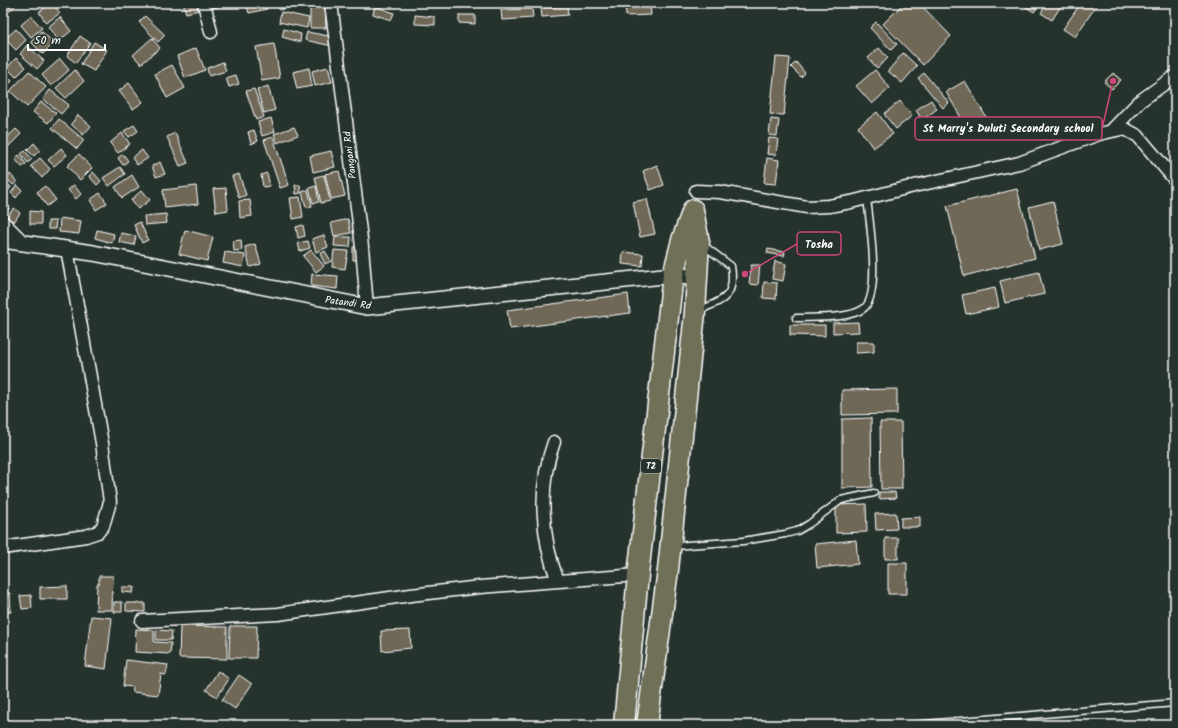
<svg xmlns="http://www.w3.org/2000/svg" width="1178" height="728" font-family="Kalam,sans-serif">
<style>
.building{fill:#6f6757;stroke:#fff}
.lines{fill:none;stroke-linecap:round;stroke-linejoin:round}
.service-casing{stroke:#fff;stroke-width:9}
.minor-casing{stroke:#fff;stroke-width:15}
.tertiary-casing{stroke:#fff;stroke-width:18}
.trunk-casing{stroke:#fff;stroke-width:23}
.service{stroke:#26332d;stroke-width:6}
.minor{stroke:#26332d;stroke-width:12}
.tertiary{stroke:#26332d;stroke-width:15}
.trunk{stroke:#706f59;stroke-width:20}
.labels{text-anchor:middle;dominant-baseline:central;stroke-width:3.5;stroke-linejoin:round;paint-order:stroke}
.shield{fill:#26332d;stroke:#bec2c0;stroke-width:1}
.shield-label{font-size:9px;font-weight:bold;fill:#fff}
.street-label{font-size:10px;fill:#fff;stroke:#26332d}
.leader{fill:none;stroke:#ce467c;stroke-width:1.5}
.callout-dot{fill:#ce467c;stroke:#26332d;stroke-width:1.5}
.callout{fill:#26332d;stroke:#ce467c;stroke-width:1.5}
.callout-label{font-size:11px;text-anchor:middle;font-weight:bold;fill:#fff}
</style>
<rect width="100%" height="100%" fill="#26332d"/>
<filter id="ink" filterUnits="userSpaceOnUse"><feTurbulence type="fractalNoise" baseFrequency=".025" numOctaves="2"/><feDisplacementMap in="SourceGraphic" scale="8" xChannelSelector="R" yChannelSelector="G"/><feConvolveMatrix kernelMatrix="1 2 1 2 8 2 1 2 1" color-interpolation-filters="sRGB"/></filter>
<g filter="url(#ink)">
<!-- building -->
<path class="building" d="M3,3H18L7,13L3,9Z
M52,3L60,13L46,23L39,12Z
M183,3H197L199,10L186,13Z
M208,3H229V4L210,9Z
M246,3H265L267,9L249,13Z
M277,3H306L279,10Z
M310,3H325L326,28H310Z
M625,3H650L651,15L626,16Z
M904,3H919L951,36L923,65L883,24Z
M1020,3H1040L1034,12Z
M1047,3H1063L1052,20L1041,13Z
M1081,3H1098L1075,37L1063,29Z
M375,6L394,13L391,20L373,14Z
M567,6L568,15L542,17L541,8Z
M532,9L533,18L502,20L501,10Z
M281,12L309,18L307,28L279,22Z
M415,15L435,17V25L415,24Z
M459,15H475V24L459,23Z
M31,16L42,28L31,37L21,25Z
M145,16L165,35L158,42L139,22Z
M60,17L71,31L59,41L48,27Z
M876,22L897,44L891,50L870,28Z
M16,29L26,40L16,50L5,39Z
M284,29L301,34L300,42L282,37Z
M41,31L54,43L43,54L31,42Z
M307,32L334,37L332,46L305,40Z
M80,36L90,43L76,63L67,56Z
M152,38L160,48L141,64L133,55Z
M94,42L107,50L94,71L81,64Z
M274,44L280,78L262,81L256,47Z
M27,45L44,61L37,69L20,54Z
M196,48L205,70L185,78L177,56Z
M879,48L888,58L877,68L868,58Z
M903,53L917,66L902,83L888,71Z
M776,57L790,58L784,115L770,114Z
M16,58L26,67L16,77L7,68Z
M60,59L69,70L51,86L42,75Z
M223,62L226,71L209,76L207,68Z
M796,62L805,73L801,77L791,67Z
M172,65L185,88L167,98L155,74Z
M328,67L332,82L315,86L312,71Z
M309,68L312,86L297,89L293,72Z
M75,70L84,81L66,98L56,88Z
M875,70L890,88L872,104L856,86Z
M29,71L46,87L27,107L10,91Z
M3,72L12,81L3,90Z
M924,73L949,103L943,108L918,78Z
M1113,73L1121,80L1112,89L1104,82Z
M236,75L239,84L229,87L226,78Z
M965,81L989,122L970,133L946,92Z
M129,83L143,102L133,109L119,91Z
M268,86L275,110L264,113L257,90Z
M254,89L264,117L256,120L246,91Z
M50,90L69,105L61,114L43,99Z
M931,100L937,109L922,120L916,110Z
M900,101L912,116L896,129L884,114Z
M41,102L56,113L48,123L33,112Z
M877,112L893,134L873,148L858,127Z
M78,115L91,126L83,135L71,124Z
M271,118L275,132L262,136L258,122Z
M59,119L84,140L77,149L52,128Z
M771,119L779,120L777,136L769,135Z
M134,125L138,131L129,137L124,131Z
M294,127L298,135L277,143L274,134Z
M16,129L21,134L8,147L3,141Z
M254,130L258,141L251,144L248,132Z
M122,133L130,144L118,153L110,143Z
M175,133L188,163L180,166L167,137Z
M273,137L289,185L280,188L264,140Z
M769,138L778,139L776,155L767,154Z
M34,143L40,150L34,156L27,150Z
M61,148L67,155L54,166L48,160Z
M142,150L148,158L137,165L132,158Z
M25,151L32,159L28,163L21,154Z
M331,151L335,167L313,172L310,156Z
M79,154L92,168L80,180L67,166Z
M123,154L128,161L123,165L118,158Z
M19,155L26,164L22,167L15,159Z
M40,158L50,169L42,178L31,166Z
M767,158L779,160L776,184L764,183Z
M160,162L165,174L156,177L152,166Z
M657,165L664,185L650,190L643,171Z
M120,167L125,174L109,186L103,178Z
M339,171L345,196L331,199L325,174Z
M93,172L101,181L97,185L89,176Z
M267,173L270,186L263,187L261,175Z
M10,174L17,182L13,185L6,178Z
M239,174L246,195L239,198L232,176Z
M132,175L139,187L122,198L115,187Z
M324,175L330,201L321,203L315,177Z
M3,180L11,187L3,197Z
M17,185L22,190L16,198L11,193Z
M74,185L81,194L76,199L68,190Z
M295,185H300L301,193L296,194Z
M45,186L56,200L47,206L37,192Z
M196,186L198,204L165,208L163,190Z
M316,186L319,202L313,203L309,188Z
M226,188L228,210L216,212L213,189Z
M1017,189L1035,258L964,276L947,206Z
M142,190L150,200L138,209L131,200Z
M308,190L312,206L306,207L302,192Z
M100,193L107,203L96,210L90,200Z
M300,197L303,217L293,219L290,198Z
M647,199L655,234L640,237L633,202Z
M250,200L252,216L240,218L239,201Z
M1053,201L1063,244L1039,250L1029,207Z
M5,202L10,207L3,216V205Z
M14,208L20,213L14,222L7,217Z
M30,211L41,212V224H30Z
M166,214L167,223L145,225L144,216Z
M60,218L81,221L79,234L59,232Z
M348,219L351,233L334,236L331,223Z
M48,221H56L55,229H48Z
M140,222L148,240L142,243L134,225Z
M303,225L305,236L298,238L296,227Z
M97,230L114,234L112,243L95,238Z
M185,230L213,237L207,261L179,254Z
M121,233L136,236L134,245L119,242Z
M324,235L328,247L316,252L312,239Z
M335,237H351L350,247L334,246Z
M241,240L242,250L234,251L233,241Z
M308,241L310,248L300,251L298,243Z
M255,244L261,264L250,267L245,247Z
M353,247H359V260H353Z
M768,249L785,252L784,256L767,253Z
M311,250L324,266L316,272L303,256Z
M334,250L348,251L345,269L332,267Z
M325,251L331,261L325,264L320,254Z
M225,252L245,255L243,267L223,263Z
M623,252L643,254L642,266L622,264Z
M775,261L786,264L783,281L772,279Z
M751,265H760L758,285L749,284Z
M1039,272L1044,294L1005,303L1000,281Z
M312,274L338,276L337,289L311,286Z
M764,282L777,283L776,299L763,298Z
M995,288L999,307L966,314L962,295Z
M628,294L630,313L510,329L507,310Z
M858,322L859,332L833,333V323Z
M790,325H825V336L790,335Z
M856,342H874V352L856,353Z
M897,389V414L842,415V390Z
M871,418L872,487L842,488V419Z
M880,422H901L902,489H881Z
M879,492H895L896,498L879,499Z
M866,504L867,532L836,533V505Z
M896,513L897,529L876,530L875,514Z
M920,517V527H901V518Z
M885,538H898V559H885Z
M856,540L858,564L817,568L815,544Z
M888,563H907V594H888Z
M99,576H113L112,610H96L97,584H99Z
M67,586V599H40V587Z
M122,587H134L133,593L122,592Z
M3,593H10L11,612H3Z
M31,595L32,608L22,609L20,596Z
M114,602H122V612H114Z
M126,603H145V612L126,611Z
M91,616L112,618L106,669L85,666Z
M180,626L227,627V659L179,658Z
M230,626H257L256,658H229Z
M136,629L154,630V642L171,643L170,654L135,652Z
M156,630L172,631L171,640H156Z
M410,630L411,648L382,651L381,631Z
M126,660L168,665L166,675L161,674L158,695L132,692L133,687L123,686Z
M218,671L229,679L217,697L206,690Z
M239,675L252,684L235,709L222,700Z"/>
<g class="lines">
<!-- service casing -->
<g class="service-casing">
<path id="service" d="M698,311C723,300 736,298 731,266L703,245
M796,318C814,317 848,319 863,309C882,297 869,219 867,198
M674,546L743,541L785,534L797,531L809,524L841,500L874,493
M913,725L1175,703"/>
</g>
<!-- minor casing -->
<g class="minor-casing">
<path id="minor" d="M204,3L211,32
M331,3L362,247L367,307
M1111,131L1140,101L1175,76
M696,191L720,192L807,207L829,206L851,202L914,186L1019,163L1099,134L1121,129L1127,130L1138,136L1175,180
M3,222L23,242
M554,442C538,485 541,539 558,581
M3,548L86,536L98,532L103,526L110,502L102,443L67,249
M142,621L278,614L411,595L480,587L638,575"/>
</g>
<!-- tertiary casing -->
<g class="tertiary-casing">
<path id="tertiary" d="M3,240L93,253L367,307L673,275L697,278"/>
</g>
<!-- trunk casing -->
<g class="trunk-casing">
<path id="trunk" d="M624,725L638,575L673,275L682,240L693,210
M647,725L668,570L695,312L699,242L693,210"/>
</g>
<!-- service -->
<use href="#service" class="service"/>
<!-- minor -->
<use href="#minor" class="minor"/>
<!-- tertiary -->
<use href="#tertiary" class="tertiary"/>
<!-- trunk -->
<use href="#trunk" class="trunk"/>
</g>
</g>
<g class="labels">
<!-- shield labels -->
<rect class="shield" x="641" y="459" width="20" height="14" rx="3"/>
<g class="shield-label">
<text x="651" y="466">T2</text>
</g>
<!-- street labels -->
<g class="street-label">
<text transform="translate(350 155) rotate(-97)">Pangani Rd</text>
<text transform="translate(348 303) rotate(8)">Patandi Rd</text>
</g>
</g>
<!-- callouts -->
<path class="leader" d="M1113 81L1102 129M745 274L797 244"/>
<g class="callout-dot">
<circle cx="1113" cy="81" r="4"/>
<circle cx="745" cy="274" r="4"/>
</g>
<g class="callout">
<rect x="915" y="117" width="187" height="23" rx="4"/>
<rect x="797" y="232" width="44" height="23" rx="4"/>
</g>
<g class="callout-label">
<text x="1008" y="132">St Marry's Duluti Secondary school</text>
<text x="819" y="248">Tosha</text>
</g>
<!-- margin -->
<rect width="1178" height="728" fill="none" stroke="#26332d" stroke-width="16"/>
<rect x="8" y="8" width="1162" height="712" fill="none" stroke="#fff" stroke-width="1.5" filter="url(#ink)"/>
<!-- scale -->
<path d="M28 44v6h77v-6" fill="none" stroke="#ffffff" stroke-width="2"/>
<text x="34" y="44" font-size="12" fill="#ffffff" stroke="#26332d" stroke-width="3" paint-order="stroke">50 m</text>
</svg>
